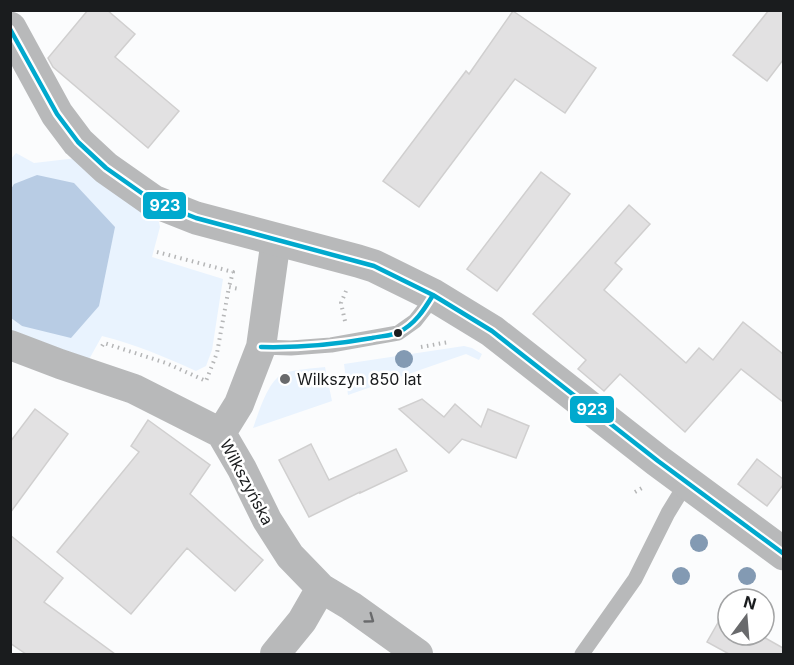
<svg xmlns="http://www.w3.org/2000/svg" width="794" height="665" font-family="Inter,sans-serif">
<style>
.green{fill:#e9f3fe}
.water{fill:#b8cce4}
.building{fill:#e2e1e2;stroke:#d0cfcf;stroke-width:1.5}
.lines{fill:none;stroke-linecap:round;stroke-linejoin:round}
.path{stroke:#b5b6b7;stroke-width:4;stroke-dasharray:1.5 4.5;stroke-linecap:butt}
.service{stroke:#b8b9ba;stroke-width:15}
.minor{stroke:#b8b9ba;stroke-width:30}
.tertiary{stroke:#b8b9ba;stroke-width:33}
.bus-1-casing{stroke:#fff;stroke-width:9}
.bus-1{stroke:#00a9ce;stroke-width:4.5}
.tree{fill:#839ab3}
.oneway{stroke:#696a6c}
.bus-dot{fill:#1a1c1e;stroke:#fff;stroke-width:2}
.poi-dot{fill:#696a6c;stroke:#fff;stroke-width:2}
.labels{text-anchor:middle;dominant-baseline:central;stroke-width:5;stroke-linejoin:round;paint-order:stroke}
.poi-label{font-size:16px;fill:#1a1c1e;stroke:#fff;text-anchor:start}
.street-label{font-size:16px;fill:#1a1c1e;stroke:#fff}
.line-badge{stroke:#fff;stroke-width:2}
.badge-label{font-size:16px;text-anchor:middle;font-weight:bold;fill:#fff}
</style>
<rect width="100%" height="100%" fill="#fbfcfd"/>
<!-- green -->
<path class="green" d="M16,153L34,163L77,158L158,218L160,227L152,257L223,279L212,350L206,366L196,371C165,357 135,344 102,336L87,363L11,330V318L22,326L14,184L11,189V159Z
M464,346L472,348L482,354L479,360L466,354L348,395L344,364Z
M325,367L332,401L253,428C259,412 267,383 282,374C291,370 315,368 325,367Z"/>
<!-- water -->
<path class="water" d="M37,175L74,183L115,227L99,306L71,338L22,326L11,318V189L14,184Z"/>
<!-- building -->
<path class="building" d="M88,10H107L135,34L115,57L179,111L148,148L53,67L48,58Z
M769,10H783V60L767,81L733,55Z
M513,11L596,68L565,113L515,79L419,207L383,181L466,71L469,74Z
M541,172L570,194L497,291L467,269Z
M629,205L650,224L615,263L622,269L604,290L686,363L699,348L713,360L743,322L783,354V402L741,369L685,432L620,374L604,391L578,369L586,360L533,314Z
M422,399L444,417L455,404L481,427L488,409L529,426L516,458L462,439L449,453L399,409Z
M35,409L68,434L10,513V442Z
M148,420L210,465L190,494L263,560L235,591L187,548L131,614L57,552L139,452L131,446Z
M311,444L329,480L396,449L407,471L360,493V492L309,517L279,460Z
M757,459L783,479V485L767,506L738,484Z
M10,535L63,578L44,602L115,654H26L10,643Z
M723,614L728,617V635H760L783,648V654H729L707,642Z"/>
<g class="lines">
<!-- path -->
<path class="path" d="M157,252L233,272L229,287
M345,321L341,303L346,291
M102,346L104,343L166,363L206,381L217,353L229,287L239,289
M421,347L449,342
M635,492L642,488"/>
<!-- service -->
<path class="service" d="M261,347L291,348L331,345L398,333L415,321L426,307L433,295
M582,654L635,579L668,513L687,482"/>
<!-- minor -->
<path class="minor" d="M10,345L60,364L134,389L221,433L242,469L267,520L290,556L321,588L351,606L418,654
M221,433L239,404L261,347L276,239
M275,654L302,621L321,588"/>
<!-- tertiary -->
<path class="tertiary" d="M10,28L57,114L78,142L106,168L153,201L196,218L358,261L374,266L433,295L492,331L658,461L784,554"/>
<!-- bus-1 casing -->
<g class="bus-1-casing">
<path id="bus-1" d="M10,29L57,114L78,142L106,168L153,201L196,218L374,266L433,295L492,331L658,461L784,554
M261,347C301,348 333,345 372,338C380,336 392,336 399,332C415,324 424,310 433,295"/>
</g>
<!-- bus-1 -->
<use href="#bus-1" class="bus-1"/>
</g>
<!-- trees -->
<g class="tree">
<circle cx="404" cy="359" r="9"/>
<circle cx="699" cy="543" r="9"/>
<circle cx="681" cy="576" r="9"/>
<circle cx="747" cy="576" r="9"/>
</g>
<!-- one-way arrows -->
<defs><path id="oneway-chevron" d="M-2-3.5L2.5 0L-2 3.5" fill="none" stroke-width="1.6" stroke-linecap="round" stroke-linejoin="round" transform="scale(1.5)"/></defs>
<use class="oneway" href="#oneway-chevron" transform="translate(370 619) rotate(36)"/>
<!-- markers -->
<circle class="bus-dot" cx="398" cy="333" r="5"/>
<circle class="poi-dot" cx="285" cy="379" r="6"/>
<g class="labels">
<!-- poi labels -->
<g class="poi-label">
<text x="297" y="379">Wilkszyn 850 lat</text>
</g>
<!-- street labels -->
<g class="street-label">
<text transform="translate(247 482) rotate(62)">Wilkszyńska</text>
</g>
</g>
<g class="line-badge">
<rect x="142" y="191" width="45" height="29" rx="6" fill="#00a9ce"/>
<rect x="569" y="395" width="46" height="29" rx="6" fill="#00a9ce"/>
</g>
<g class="badge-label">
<text x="165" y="211">923</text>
<text x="592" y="415">923</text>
</g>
<!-- border -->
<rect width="794" height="665" fill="none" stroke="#1a1c1e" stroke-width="24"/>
<!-- north arrow -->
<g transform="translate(746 617) rotate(16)"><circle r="28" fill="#ffffff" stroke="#a3a4a5" stroke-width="1.5"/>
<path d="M0-4.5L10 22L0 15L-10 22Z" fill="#696a6c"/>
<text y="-9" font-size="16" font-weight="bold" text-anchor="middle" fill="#1a1c1e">N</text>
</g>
</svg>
